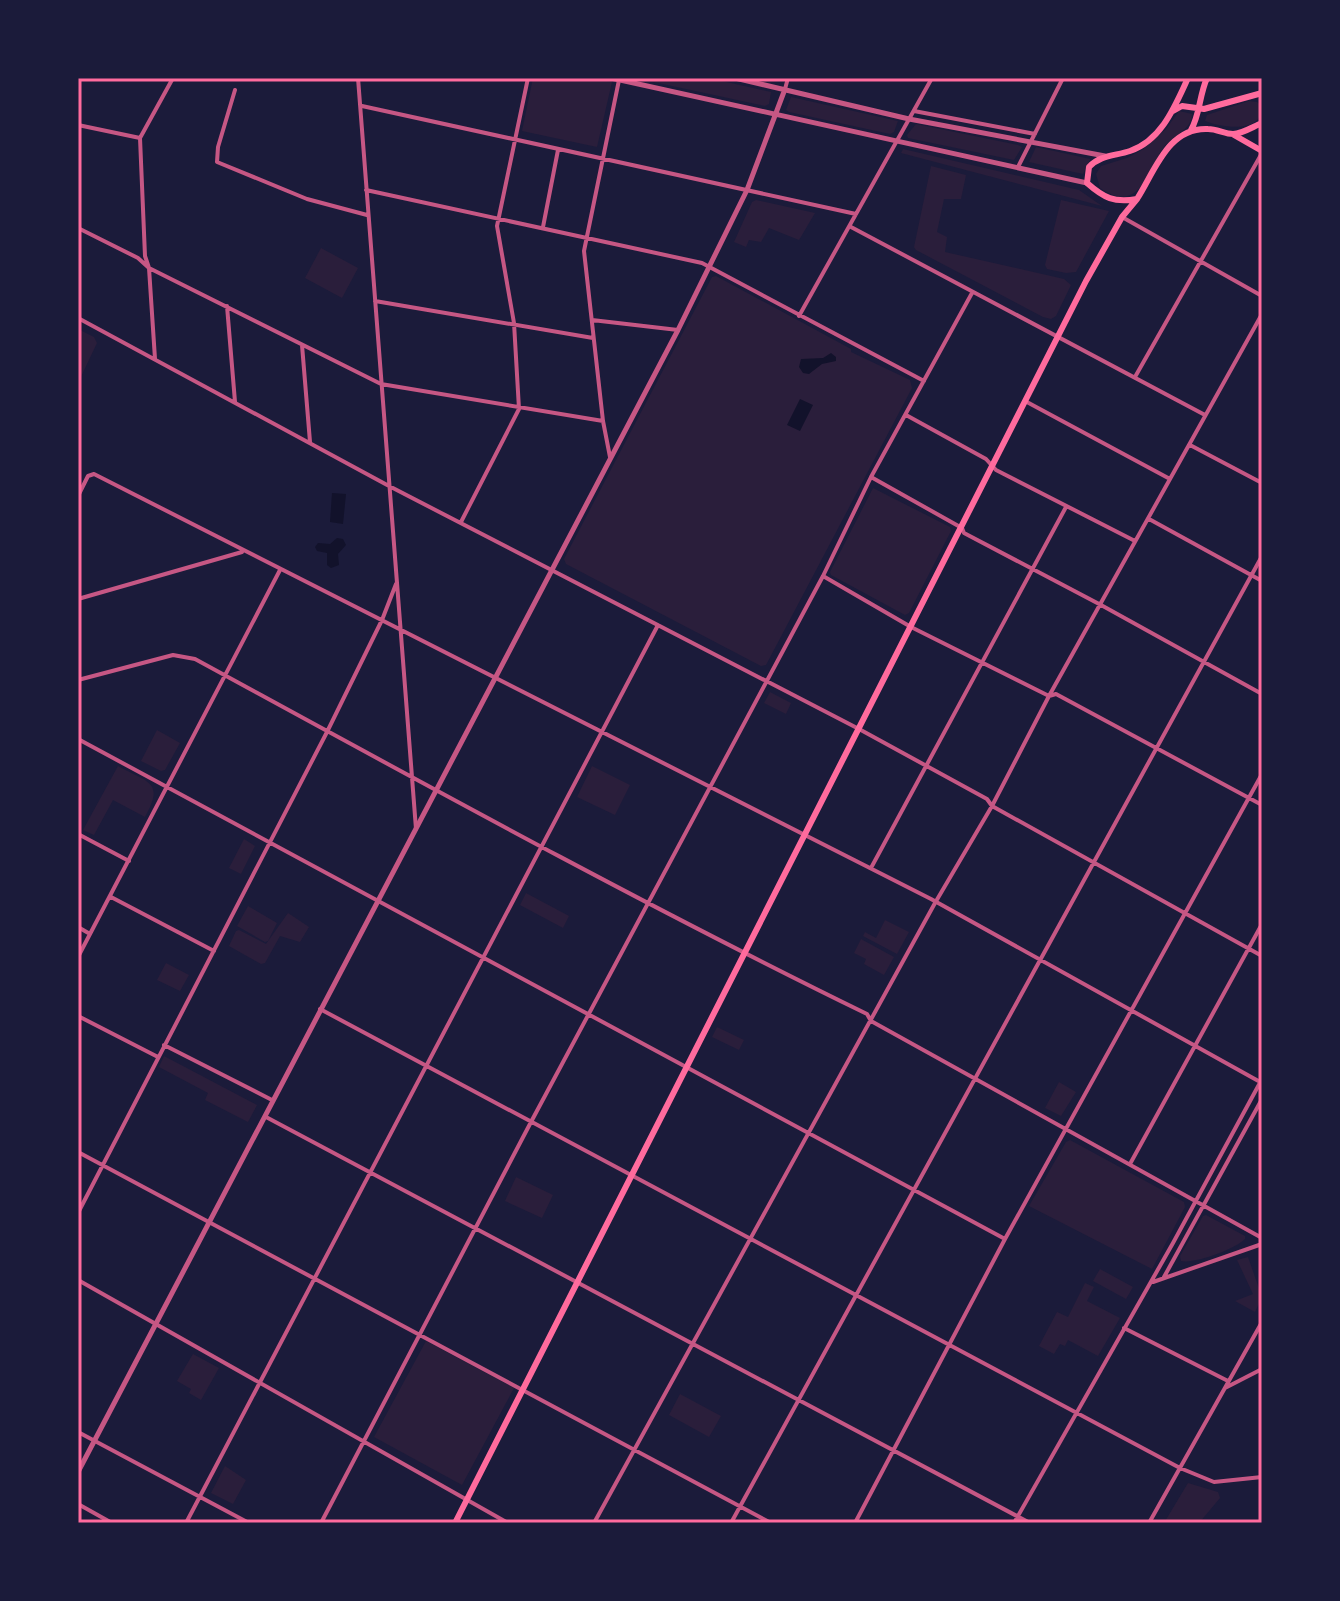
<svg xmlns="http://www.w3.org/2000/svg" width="1340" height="1601" font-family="'Space Grotesk',sans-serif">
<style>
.green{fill:#2a1e3b}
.water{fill:#12122b}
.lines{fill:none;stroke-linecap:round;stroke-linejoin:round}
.minor{stroke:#c65784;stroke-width:4}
.tertiary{stroke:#c65784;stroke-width:5}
.secondary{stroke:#ff6b9d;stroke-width:6}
.neatline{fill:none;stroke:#ff6b9d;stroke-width:3}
</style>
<rect width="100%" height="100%" fill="#1b1b3a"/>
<!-- green -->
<path class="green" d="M533,78H594L612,82L597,147L522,131Z
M635,78H709L771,92L769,104L765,106Z
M791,97L898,121L894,132L890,134L789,112L786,110Z
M1249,101L1257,102L1262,106C1263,134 1223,128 1205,121L1207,115Z
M1179,111L1192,114C1192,130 1173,135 1164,147C1154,161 1147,188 1130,195C1119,200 1110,194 1100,188L1096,174L1101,166L1127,158L1142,150L1166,129Z
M916,124L1018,145L1022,147L1014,160L908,138L907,135Z
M1036,147L1090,159V160L1083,174L1029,162Z
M903,149L1079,190L1102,206L901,153Z
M931,166L966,175L961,199H944L937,232L947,237L945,252L1064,279L1071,285L1056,316L1051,319L1043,317L916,250L914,247Z
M756,200L815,213L799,240L769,228L761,242L749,240L746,247L734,242L752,202Z
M1061,200L1109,211L1076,272L1066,273L1047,269L1045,265Z
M321,248L358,268L342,298L305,278Z
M716,276L851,349V352L910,380L912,388L766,665L761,666L566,564L564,559L712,277Z
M78,329L94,337L97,343L78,383Z
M873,488L950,527L951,531L909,613L905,615L831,575L830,572Z
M770,692L791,703L786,714L764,703Z
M157,730L180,743L165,770L161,771L141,761Z
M118,766C148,783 165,781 145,817L113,800L94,835L83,830Z
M592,766L630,785L615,815L577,797Z
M244,839L255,846L241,874L229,868Z
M526,893L569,916L563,928L520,905Z
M248,906L277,923L268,941L265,942L237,926Z
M288,913L309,927L300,942L280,936L265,963L261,964L229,946L236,931L239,930L266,944Z
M885,920L909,932L897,954L863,936L865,932L876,938Z
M861,939L894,957L884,975L864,964L866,959L854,953Z
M166,963L189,975L180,991L157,980Z
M717,1027L744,1040L739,1050L712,1037Z
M164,1056L257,1105L248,1122L205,1100L208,1093L159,1067Z
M1059,1082L1076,1092L1061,1116L1045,1108Z
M1070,1140L1184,1202L1185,1207L1152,1269L1029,1206L1066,1142Z
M516,1177L553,1195L542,1218L505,1201Z
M1206,1215L1245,1236V1239C1235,1249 1195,1264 1181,1261L1180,1256L1203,1216Z
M1248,1257L1262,1297L1255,1312L1235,1301L1253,1294L1237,1260Z
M1100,1269L1133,1287L1126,1299L1093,1281Z
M1085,1283L1094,1287L1087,1301L1120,1318L1098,1356L1068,1340L1065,1346L1060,1344L1054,1354L1039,1346L1057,1312L1068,1317Z
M426,1341L514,1388L462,1485L374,1437Z
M193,1354L219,1368L201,1400L189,1393L191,1389L177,1381Z
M680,1394L721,1416L709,1437L669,1415Z
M225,1466L246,1480L233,1504L211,1493Z
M1188,1483L1218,1492L1220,1498L1199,1523H1164Z"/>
<!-- water -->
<path class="water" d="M831,353L836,357V361L822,364L809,374L803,373L799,367L801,359L823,358Z
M800,399L813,405L800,431L787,425Z
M332,493L346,494L343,524L330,522Z
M337,538L343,539L346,545L338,554L339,565L331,568L327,565V553L317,551L315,547L318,543L330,544Z"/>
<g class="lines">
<!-- minor -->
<path class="minor" d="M358,78L416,829
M785,89L788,78
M235,90L218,147L217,162L307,199L367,215
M362,106L856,214
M914,111L1035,134
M78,125L140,138
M1018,167L1063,78
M366,190L702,263L924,381
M1122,217L1262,296
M543,227L558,150
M851,227L1205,415
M78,228L138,258L149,268L381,384L603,421
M375,301L593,338
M227,306L235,402
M799,316L932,78
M78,318L389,486L859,729L987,799L992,806L1262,956
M592,320L678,330
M302,345L310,442
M155,359L149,268L145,256L140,138L173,78
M1135,377L1262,153
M1025,401L1170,479
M906,415L986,459L996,470L1135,541
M1190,445L1262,483
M610,457L603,421L584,251L619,80
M871,477L962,528L964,533L1101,605L1262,694
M78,496L88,476L94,474L931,899L1262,1083
M1149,519L1262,581
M461,522L519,409L514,323L497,226L528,78
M823,576L911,627L1049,696L1056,694L1262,805
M78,599L242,552
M78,680L173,655L195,659C417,780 640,903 867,1014L871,1021L1262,1238
M78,739L1005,1239
M78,834L129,861
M871,868L1066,507
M111,897L214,951
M78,927L90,934
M78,957L280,570
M320,1009L1180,1468L1214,1482L1262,1477
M78,1016L158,1057
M164,1045L272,1100
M266,1117L1030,1523
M78,1152L771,1523
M1130,1164L1262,924
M78,1213L327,732L382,620L396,584
M1164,1277L1262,1099
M78,1280L508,1523
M1153,1282L1262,1244
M1124,1328L1228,1381
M1225,1388L1262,1369
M78,1432L249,1523
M78,1504L112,1523
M186,1523L658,625
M321,1523L531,1122L823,576L871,477L972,293
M594,1523L935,903L992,806L1049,696L1262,314
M731,1523L1262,556
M855,1523L1005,1239L1262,774
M1014,1523L1173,1243L1262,1079
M1149,1523L1262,1322"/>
<!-- tertiary -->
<path class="tertiary" d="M611,78L1087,183
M735,78L909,119L1105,156
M78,1472L678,330L747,190L785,89"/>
<!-- secondary -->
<path class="secondary" d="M1188,78C1175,106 1162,140 1130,151C1115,156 1100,155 1089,167L1087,183C1104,198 1114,203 1137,199C1155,171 1168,127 1208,129C1217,129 1225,134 1233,134C1242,134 1254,126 1262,123
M1173,111L1182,106L1204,109L1262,93
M1191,130C1200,115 1199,96 1207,78
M1234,135L1262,151
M455,1523L1086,281L1122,217L1137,199"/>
</g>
<!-- border -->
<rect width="1340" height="1601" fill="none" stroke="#1b1b3a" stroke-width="160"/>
<rect x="80" y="80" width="1180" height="1441" class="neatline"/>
</svg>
